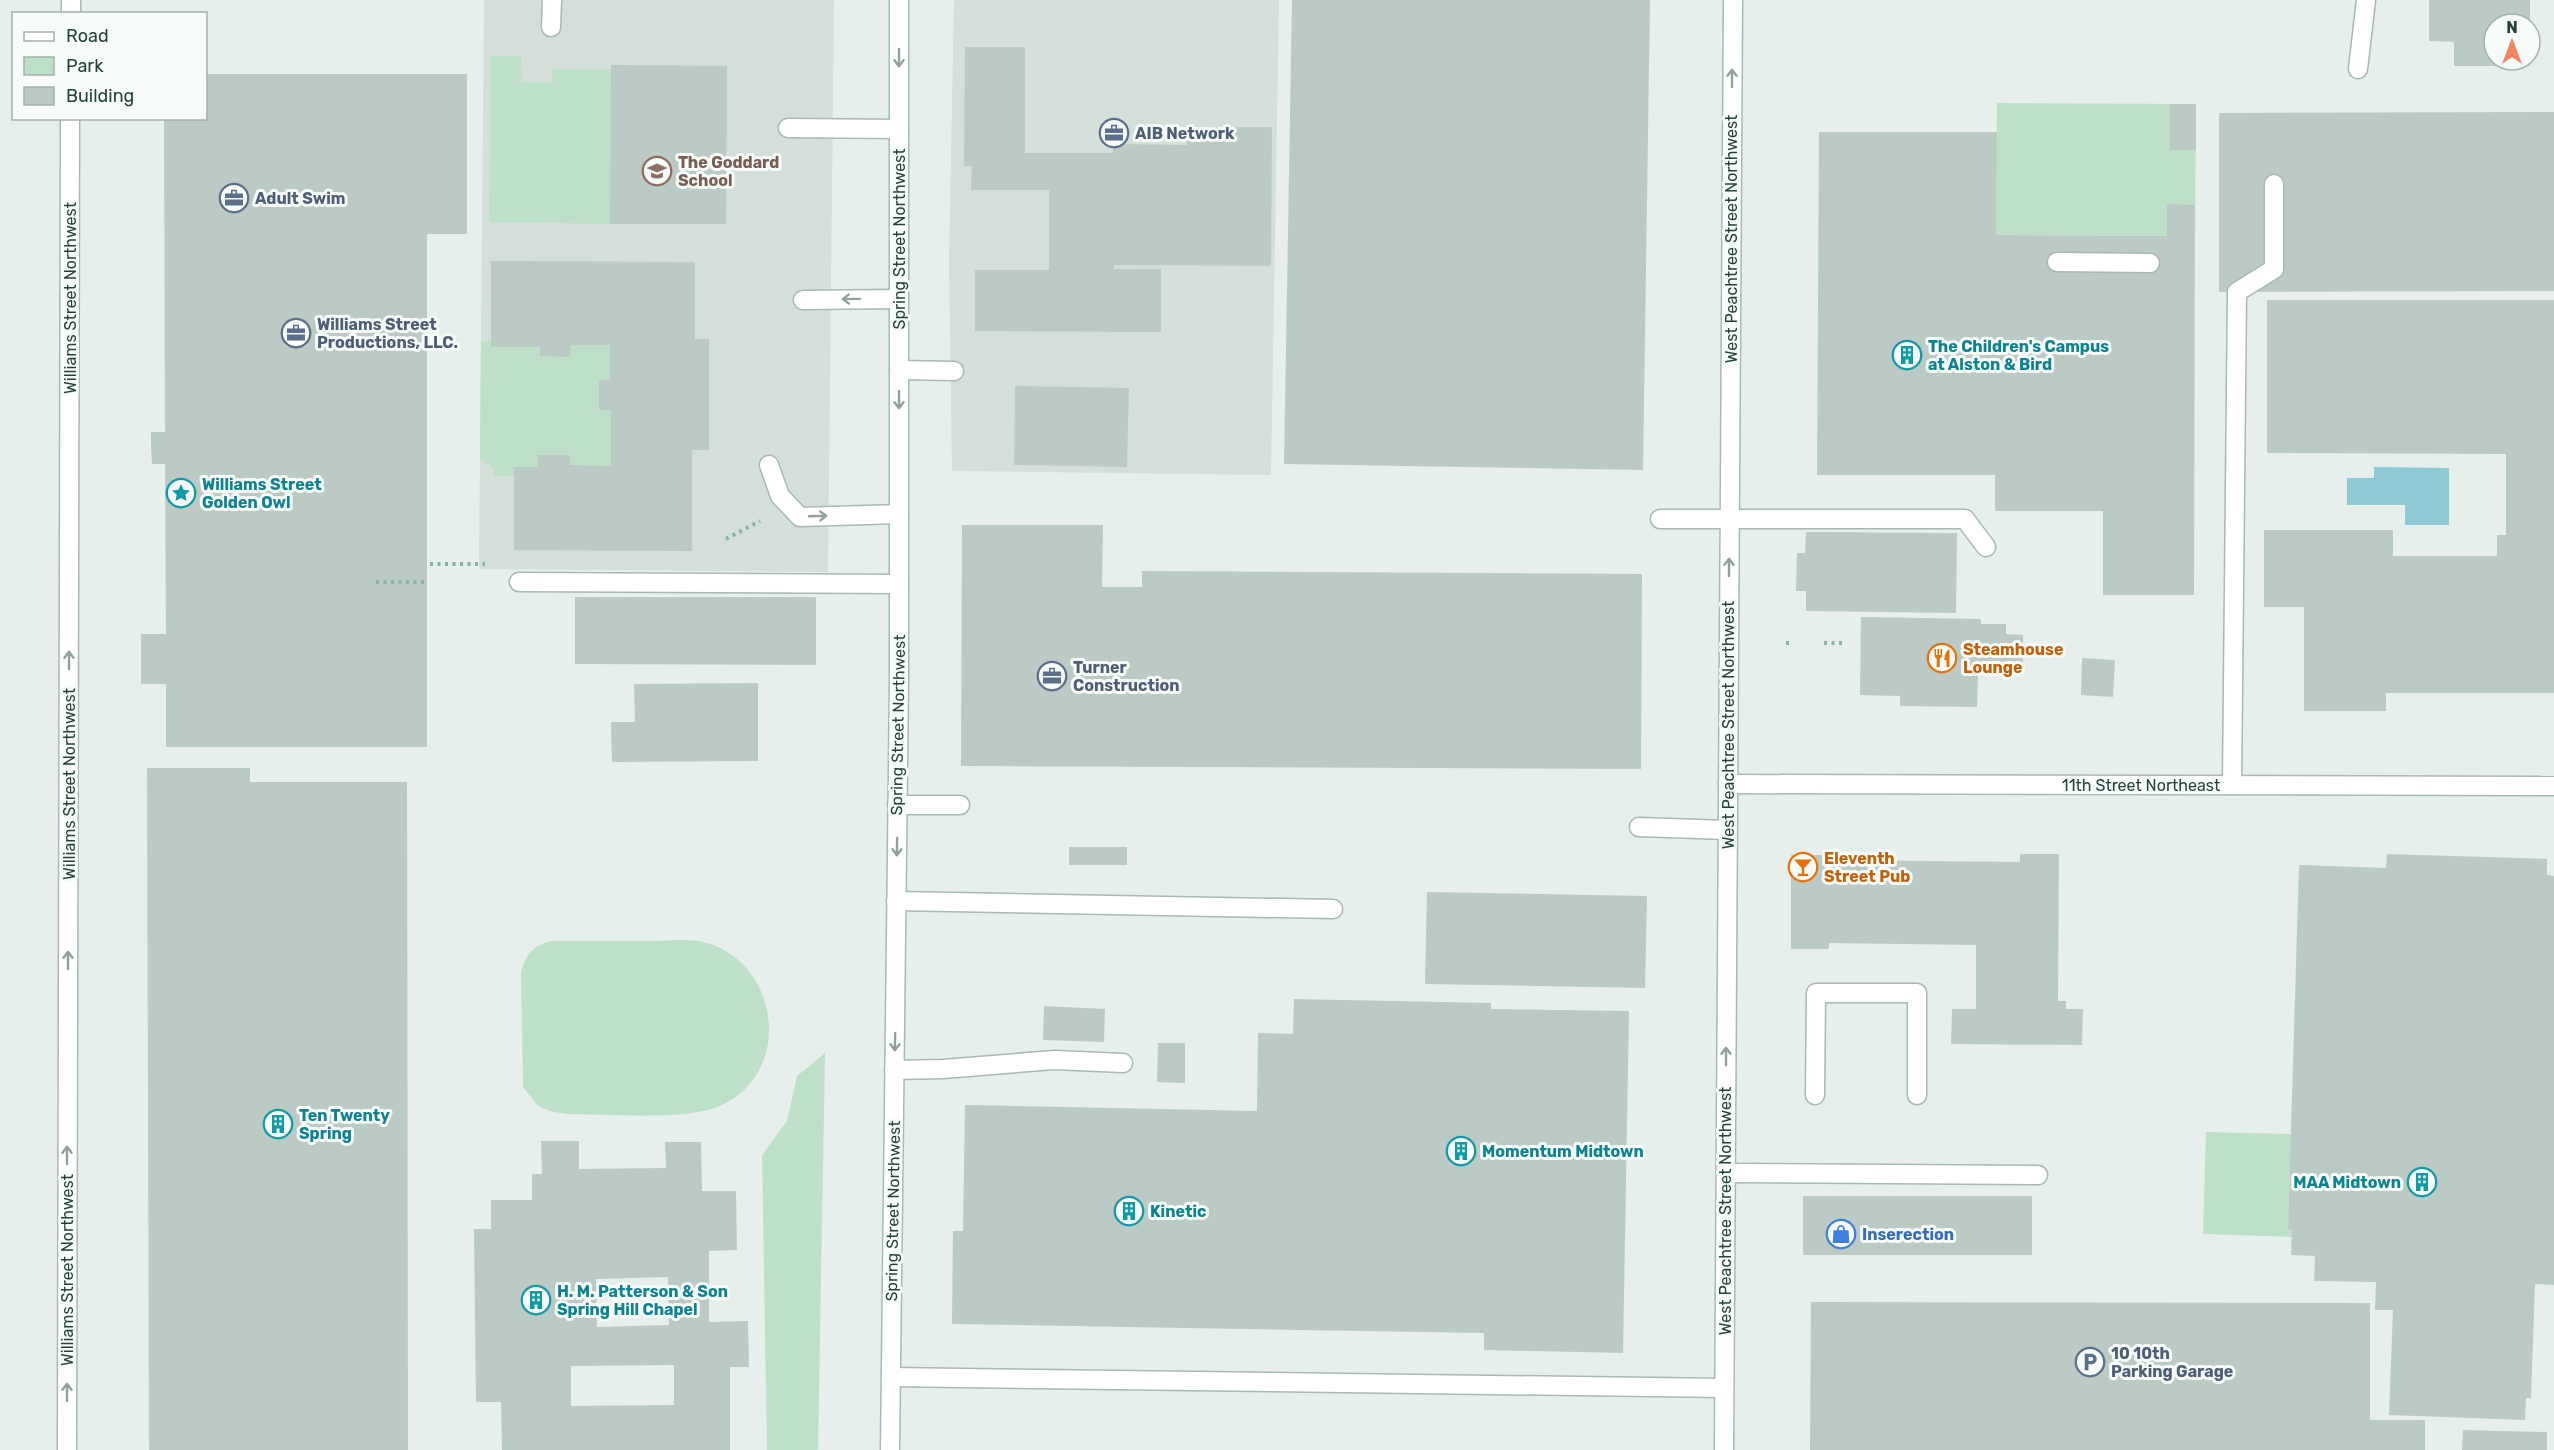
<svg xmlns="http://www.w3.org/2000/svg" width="2554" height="1450" font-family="Rubik,sans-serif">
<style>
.built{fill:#d4dfda}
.green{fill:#bfe0c8}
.water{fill:#8ec9d4}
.building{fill:#bbcac4;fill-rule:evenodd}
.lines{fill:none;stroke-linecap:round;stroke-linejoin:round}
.service-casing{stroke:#a8b8b2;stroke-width:21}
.minor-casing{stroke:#a8b8b2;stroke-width:21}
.tertiary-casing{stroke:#a8b8b2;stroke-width:21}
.secondary-casing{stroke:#a4bbb3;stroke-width:21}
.path{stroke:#86b3a5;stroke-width:4;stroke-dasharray:3 4.5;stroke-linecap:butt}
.service{stroke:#fff;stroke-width:18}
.minor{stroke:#fff;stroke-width:18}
.tertiary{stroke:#fff;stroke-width:18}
.secondary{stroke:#fff;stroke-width:18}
.oneway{stroke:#92a09c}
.labels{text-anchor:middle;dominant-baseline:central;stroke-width:6;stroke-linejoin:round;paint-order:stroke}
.service-label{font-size:16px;font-weight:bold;fill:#4e5e75;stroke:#f7fbf9;text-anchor:start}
.education-label{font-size:16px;font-weight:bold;fill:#785e54;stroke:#f7fbf9;text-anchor:start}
.street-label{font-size:16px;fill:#24423a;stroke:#f7fbf9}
.culture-label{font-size:16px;font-weight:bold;fill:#0d838f;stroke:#f7fbf9;text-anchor:start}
.food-label{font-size:16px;font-weight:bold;fill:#c56008;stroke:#f7fbf9;text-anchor:start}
.shop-label{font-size:16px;font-weight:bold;fill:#366cbe;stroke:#f7fbf9;text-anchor:start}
</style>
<rect width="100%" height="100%" fill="#e6efeb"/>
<!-- built -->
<path class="built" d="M484,0H834L828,572L479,569Z
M954,0H1279L1271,475L952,471L949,264Z"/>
<!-- green -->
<path class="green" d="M491,56H521L522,82H552V69H611L610,224L489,222Z
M1997,103L2196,104L2195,236L1996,235Z
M481,341H491V347H540V356L570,357L571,345H610V380H599V410H611V466L570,465V455H538V467L514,476H494V469L480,459Z
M552,941C585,941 619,941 652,941C670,941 689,938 707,943C781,965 793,1074 720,1106C684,1121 607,1114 566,1114L550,1111L538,1106L523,1087L521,973C525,955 533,945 552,941Z
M825,1053L818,1450H767L762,1155L787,1121L797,1076Z
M2206,1132L2291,1134L2288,1229H2292V1237L2203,1234Z"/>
<!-- water -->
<path class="water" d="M2374,467L2449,468V525H2405V505H2347V478H2374Z"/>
<!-- building -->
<path class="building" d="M1292,0H1650L1643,470L1284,464Z
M2429,0H2530V24H2494V60H2530V66H2454V42L2429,41Z
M965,47H1025V153H1113V144L1187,145V127H1272L1271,266L1114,265V269H1161V332L975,331V270H1049V190H971L972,166H964Z
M611,65L727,66L726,224H610Z
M206,74H467V234H427V747H166V684H141V634H166L165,464H152L151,447V432H165L164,118H206Z
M2170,104H2196V150H2170Z
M2554,112V291L2219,292V113Z
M1819,132H1997L1996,235L2167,236V204L2195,205L2194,595H2103V511H1995V475H1817Z
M491,261L695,262V339H709V450H692V551L514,550V467H538V455H570V465L611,466V410H599V380H610V345H571L570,357L540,356V347H491Z
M2267,300H2554V693H2386V711H2304V607H2264V530H2393V556H2497V535H2506V454L2267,453Z
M1015,386L1129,388L1127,467L1014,465Z
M962,525H1103L1102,587H1142V571L1642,574L1641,769L961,766Z
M1806,532L1957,533L1956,613L1806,611V591H1796L1797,553H1805Z
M575,597H816V665L575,664Z
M1861,617L1981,619V624H2006V634L2023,635V674L1978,673L1977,707L1900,706V696L1860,695Z
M2082,658L2115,660L2113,697L2081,695Z
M758,683V761L612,762L611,722H635L634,684Z
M147,768H250V782H407L408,1450H149Z
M1069,847H1127V865H1069Z
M2020,854H2059L2058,1001H2066V1009H2083L2082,1045L1951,1044L1952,1009H1976V945L1829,943V949H1791V855H1829V860L2020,862Z
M2387,854L2547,859V875L2554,876V1285L2535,1284L2531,1398H2526L2525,1420L2389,1415L2393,1310H2375L2376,1282L2314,1281L2315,1256L2291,1255L2292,1229H2288L2299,865L2386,868Z
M1427,892L1647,896L1645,988L1425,984Z
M1294,999L1491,1003V1009L1629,1011L1623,1353L1484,1350V1333L952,1324L953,1231H963L965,1105L1257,1111L1258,1033L1293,1034Z
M1044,1006L1105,1009L1104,1042L1043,1040Z
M1158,1043H1185V1083L1157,1082Z
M541,1141H579V1169L666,1168L665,1142H701L702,1191H736L737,1250L709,1251V1322L748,1321L749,1367H730V1450H502L501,1402H476L474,1229H491V1200H532V1174H542ZM668,1277L669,1325L597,1327L596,1279ZM674,1365V1405L571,1406V1366Z
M1803,1196H2032V1255H1803Z
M1811,1302L2370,1303V1420H2425V1450H1810Z
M2463,1430L2547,1432V1450H2462Z"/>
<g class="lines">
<!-- service casing -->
<g class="service-casing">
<path id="service" d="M551,27L552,0
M2358,69L2366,0
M788,128L899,129
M2057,262L2150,263
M803,300L899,299
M899,370L954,371
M769,465L780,496L800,517L899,514
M1660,519H1965L1986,547
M519,582L899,584
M2232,785L2237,292L2274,269V184
M897,805H960
M1639,827L1727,830
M896,901L1333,909
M894,1070L943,1069L1054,1060L1123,1063
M1815,1095L1816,993H1917V1095
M1726,1173L2038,1175
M891,1377L1724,1388"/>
</g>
<!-- minor casing -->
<g class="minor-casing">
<path id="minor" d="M1728,784L2554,786"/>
</g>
<!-- tertiary casing -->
<g class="tertiary-casing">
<path id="tertiary" d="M71,0V14
M67,1450L70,118"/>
</g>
<!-- secondary casing -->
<g class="secondary-casing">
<path id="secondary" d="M890,1450L899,681V0
M1724,1450L1733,0"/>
</g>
<!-- path -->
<path class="path" d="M726,539L760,521
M430,564H485
M376,582H425
M1786,643H1793
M1824,643H1843"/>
<!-- service -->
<use href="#service" class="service"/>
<!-- minor -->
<use href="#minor" class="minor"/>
<!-- tertiary -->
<use href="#tertiary" class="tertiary"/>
<!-- secondary -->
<use href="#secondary" class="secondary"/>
</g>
<!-- one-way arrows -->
<defs><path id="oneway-shaft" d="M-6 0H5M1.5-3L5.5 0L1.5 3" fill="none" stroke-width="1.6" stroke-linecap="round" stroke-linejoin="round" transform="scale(1.5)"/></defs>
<g class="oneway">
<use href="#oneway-shaft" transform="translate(899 58) rotate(90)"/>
<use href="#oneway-shaft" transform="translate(1732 78) rotate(-90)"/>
<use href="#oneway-shaft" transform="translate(851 299) rotate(179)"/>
<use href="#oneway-shaft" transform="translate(899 400) rotate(90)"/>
<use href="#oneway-shaft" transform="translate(818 516) rotate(-2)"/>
<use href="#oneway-shaft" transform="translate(1729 567) rotate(-90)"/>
<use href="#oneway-shaft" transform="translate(69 660) rotate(-90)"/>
<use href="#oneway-shaft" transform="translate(897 847) rotate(91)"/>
<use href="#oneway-shaft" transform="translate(68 960) rotate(-90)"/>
<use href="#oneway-shaft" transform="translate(895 1042) rotate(91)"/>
<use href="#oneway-shaft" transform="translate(1726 1056) rotate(-90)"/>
<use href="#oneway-shaft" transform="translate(67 1155) rotate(-90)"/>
<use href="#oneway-shaft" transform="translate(67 1392) rotate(-90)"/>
</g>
<!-- icons -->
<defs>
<g id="office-ring" transform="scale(1.5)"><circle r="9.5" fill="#f7fbf9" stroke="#5c6f8a" stroke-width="1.5"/><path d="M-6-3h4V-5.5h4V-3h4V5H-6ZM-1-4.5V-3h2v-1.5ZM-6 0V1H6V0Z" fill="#5c6f8a"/></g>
<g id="school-ring" transform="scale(1.5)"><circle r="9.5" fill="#f7fbf9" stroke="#8d6e63" stroke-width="1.5"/><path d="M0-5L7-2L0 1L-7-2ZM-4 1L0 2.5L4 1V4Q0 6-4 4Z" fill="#8d6e63"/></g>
<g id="building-ring" transform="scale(1.5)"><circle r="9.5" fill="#f7fbf9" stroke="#0f9aa8" stroke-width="1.5"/><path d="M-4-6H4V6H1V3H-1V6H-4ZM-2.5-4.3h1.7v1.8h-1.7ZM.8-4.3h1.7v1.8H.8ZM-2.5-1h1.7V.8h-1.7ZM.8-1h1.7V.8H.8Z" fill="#0f9aa8"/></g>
<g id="sight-ring" transform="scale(1.5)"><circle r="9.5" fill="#f7fbf9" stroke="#0f9aa8" stroke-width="1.5"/><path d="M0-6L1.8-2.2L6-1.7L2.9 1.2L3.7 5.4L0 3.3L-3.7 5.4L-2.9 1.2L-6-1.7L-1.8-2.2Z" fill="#0f9aa8"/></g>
<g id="restaurant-ring" transform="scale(1.5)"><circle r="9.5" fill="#f7fbf9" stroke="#e8710a" stroke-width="1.5"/><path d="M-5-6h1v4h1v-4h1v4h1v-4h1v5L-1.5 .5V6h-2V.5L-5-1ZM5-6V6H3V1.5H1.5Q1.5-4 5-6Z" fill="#e8710a"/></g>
<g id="bar-ring" transform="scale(1.5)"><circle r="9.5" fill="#f7fbf9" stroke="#e8710a" stroke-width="1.5"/><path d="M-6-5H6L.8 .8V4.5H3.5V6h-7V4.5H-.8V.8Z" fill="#e8710a"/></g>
<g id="shop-ring" transform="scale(1.5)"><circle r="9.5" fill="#f7fbf9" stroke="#3f7fe0" stroke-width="1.5"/><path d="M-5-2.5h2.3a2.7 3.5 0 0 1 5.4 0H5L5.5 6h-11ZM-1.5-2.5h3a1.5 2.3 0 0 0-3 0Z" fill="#3f7fe0"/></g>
<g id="parking-ring" transform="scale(1.5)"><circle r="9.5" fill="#f7fbf9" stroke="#5c6f8a" stroke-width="1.5"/><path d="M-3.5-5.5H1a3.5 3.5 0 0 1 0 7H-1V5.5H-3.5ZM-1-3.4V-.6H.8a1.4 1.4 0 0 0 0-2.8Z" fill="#5c6f8a"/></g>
</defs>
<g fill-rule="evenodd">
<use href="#office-ring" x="1114" y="133"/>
<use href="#school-ring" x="657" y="171"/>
<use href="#office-ring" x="234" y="198"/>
<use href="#office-ring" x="296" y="333"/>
<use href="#building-ring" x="1907" y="355"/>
<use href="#sight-ring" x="181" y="493"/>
<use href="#restaurant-ring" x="1942" y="658"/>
<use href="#office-ring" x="1052" y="676"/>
<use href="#bar-ring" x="1803" y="867"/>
<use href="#building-ring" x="278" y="1124"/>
<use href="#building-ring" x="1461" y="1151"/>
<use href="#building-ring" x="2422" y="1182"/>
<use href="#building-ring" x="1129" y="1211"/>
<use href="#shop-ring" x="1841" y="1234"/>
<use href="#building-ring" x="536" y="1300"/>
<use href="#parking-ring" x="2090" y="1362"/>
</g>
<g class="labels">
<!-- service labels -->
<g class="service-label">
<text x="1135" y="133">AIB Network</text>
<text x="255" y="198">Adult Swim</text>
<text x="317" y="324">Williams Street<tspan x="317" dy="18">Productions, LLC.</tspan></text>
<text x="1073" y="667">Turner<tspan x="1073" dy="18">Construction</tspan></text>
<text x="2111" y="1353">10 10th<tspan x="2111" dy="18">Parking Garage</tspan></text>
</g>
<!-- education labels -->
<g class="education-label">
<text x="678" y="162">The Goddard<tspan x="678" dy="18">School</tspan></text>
</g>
<!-- street labels -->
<g class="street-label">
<text transform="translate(899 239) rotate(-90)">Spring Street Northwest</text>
<text transform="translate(1731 239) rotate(-90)">West Peachtree Street Northwest</text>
<text transform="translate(70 298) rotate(-90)">Williams Street Northwest</text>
<text transform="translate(898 725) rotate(-89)">Spring Street Northwest</text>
<text transform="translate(1728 725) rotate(-90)">West Peachtree Street Northwest</text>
<text transform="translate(69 784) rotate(-90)">Williams Street Northwest</text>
<text x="2141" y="785">11th Street Northeast</text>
<text transform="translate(893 1211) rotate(-89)">Spring Street Northwest</text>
<text transform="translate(1725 1211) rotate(-90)">West Peachtree Street Northwest</text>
<text transform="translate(67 1270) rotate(-90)">Williams Street Northwest</text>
</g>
<!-- culture labels -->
<g class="culture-label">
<text x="1928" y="346">The Children's Campus<tspan x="1928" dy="18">at Alston &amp; Bird</tspan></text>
<text x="202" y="484">Williams Street<tspan x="202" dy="18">Golden Owl</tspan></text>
<text x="299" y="1115">Ten Twenty<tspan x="299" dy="18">Spring</tspan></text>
<text x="1482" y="1151">Momentum Midtown</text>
<text x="2401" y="1182" text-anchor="end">MAA Midtown</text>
<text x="1150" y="1211">Kinetic</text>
<text x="557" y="1291">H. M. Patterson &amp; Son<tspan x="557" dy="18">Spring Hill Chapel</tspan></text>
</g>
<!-- food labels -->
<g class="food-label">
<text x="1963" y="649">Steamhouse<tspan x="1963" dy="18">Lounge</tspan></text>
<text x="1824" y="858">Eleventh<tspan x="1824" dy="18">Street Pub</tspan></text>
</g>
<!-- shop labels -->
<g class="shop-label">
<text x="1862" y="1234">Inserection</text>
</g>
</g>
<!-- legend -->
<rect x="12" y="12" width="195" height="108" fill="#f7fbf9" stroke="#a3b1ad" stroke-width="1.5"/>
<rect x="24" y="32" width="30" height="9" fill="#ffffff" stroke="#a3b1ad" stroke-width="1.5"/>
<text x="66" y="42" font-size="18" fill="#24423a">Road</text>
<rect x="24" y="57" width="30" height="18" fill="#bfe0c8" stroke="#a3b1ad" stroke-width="1.5"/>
<text x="66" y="72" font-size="18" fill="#24423a">Park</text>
<rect x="24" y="87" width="30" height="18" fill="#bbcac4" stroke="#a3b1ad" stroke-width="1.5"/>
<text x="66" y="102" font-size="18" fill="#24423a">Building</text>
<!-- north arrow -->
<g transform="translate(2512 42)"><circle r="28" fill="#f7fbf9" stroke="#a3b1ad" stroke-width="1.5"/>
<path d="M0-4.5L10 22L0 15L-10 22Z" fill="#f4845f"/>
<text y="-9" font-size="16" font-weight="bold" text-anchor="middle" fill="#24423a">N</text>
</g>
</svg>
